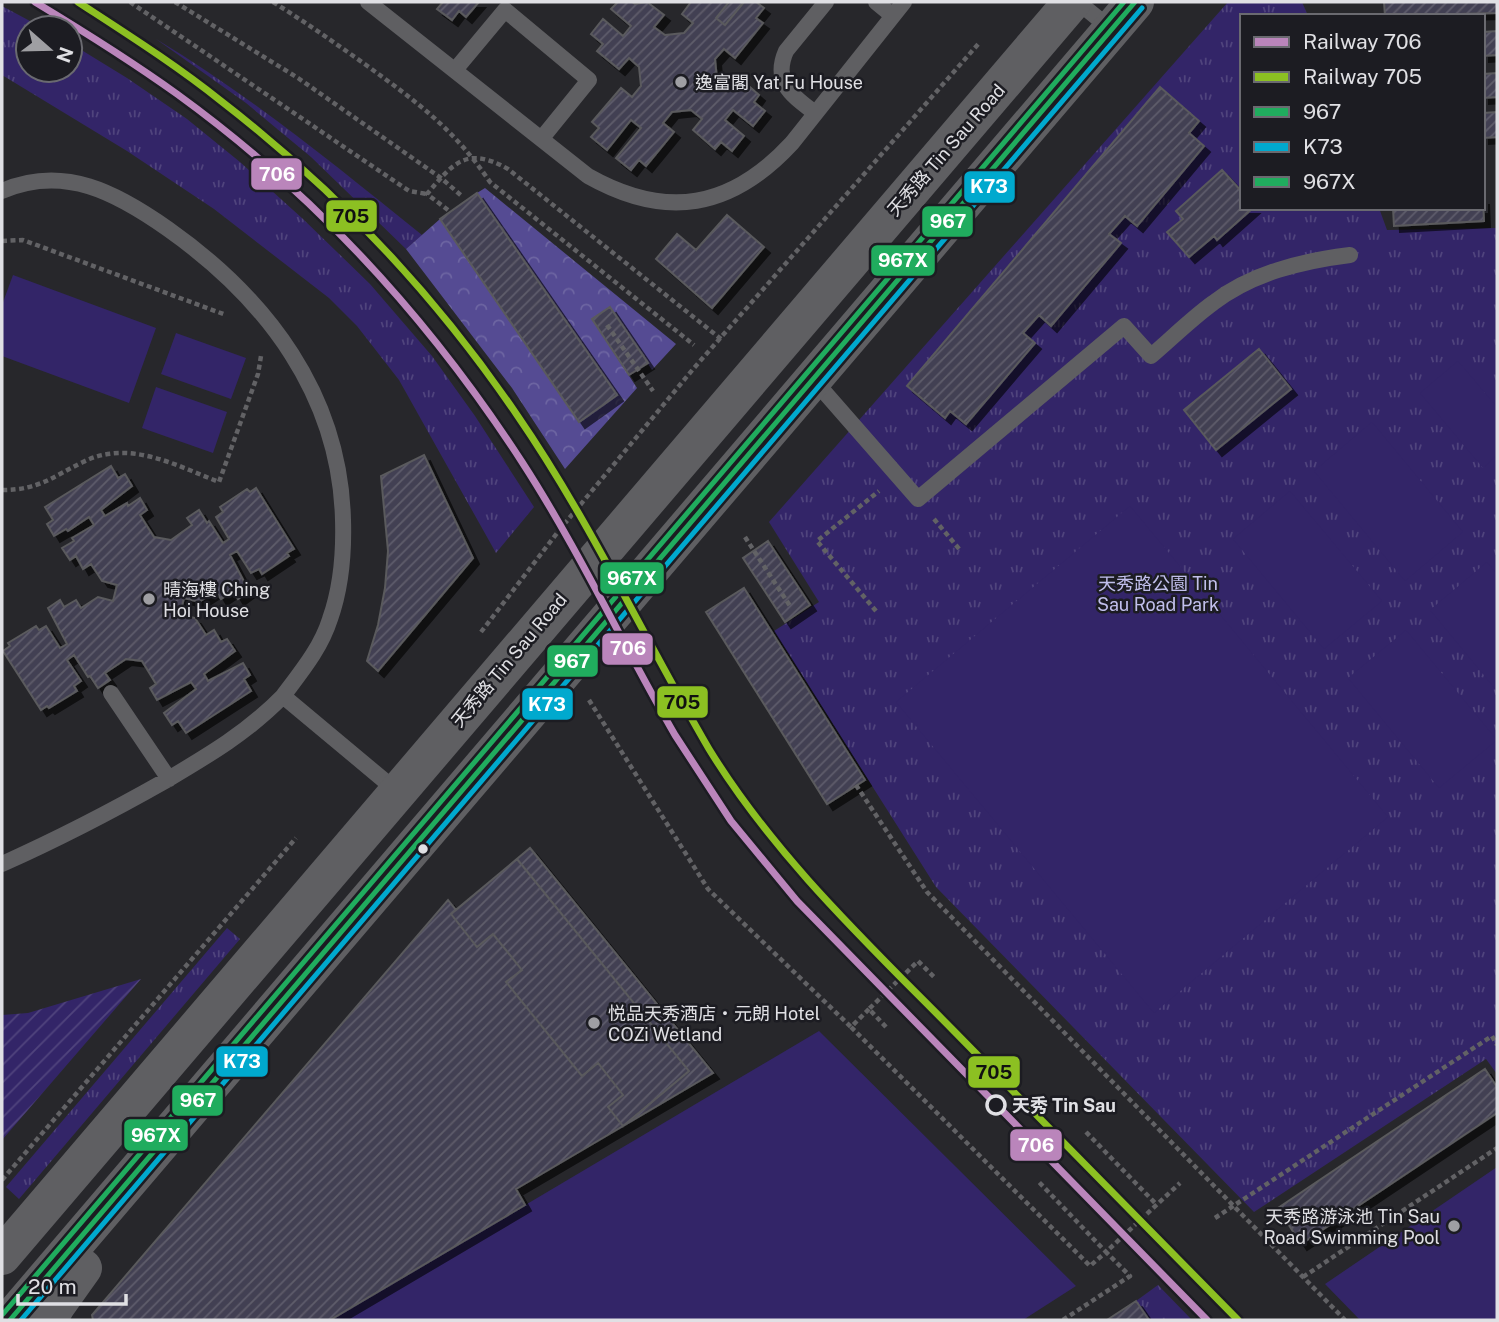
<svg xmlns="http://www.w3.org/2000/svg" width="1499" height="1322" font-family="'Public Sans','Noto Sans TC',sans-serif">
<style>
.grass{fill:url(#grass-tufts)}
.forest{fill:url(#forest-crowns)}
.garden{fill:url(#garden-furrows)}
.pitch{fill:#332568}
.building{fill:url(#building-hatch);stroke:#5a5a5d;stroke-width:2;filter:url(#shadow)}
.lines{fill:none;stroke-linecap:round;stroke-linejoin:round}
.path{stroke:#626265;stroke-width:4.5;stroke-dasharray:5 3.5;stroke-linecap:butt}
.service{stroke:#5f5f62;stroke-width:16}
.tertiary{stroke:#5f5f62;stroke-width:38}
.bus-1-casing{stroke:#1c1c22;stroke-width:10}
.bus-2-casing{stroke:#1c1c22;stroke-width:10}
.bus-3-casing{stroke:#1c1c22;stroke-width:10}
.bus-1{stroke:#20ac5e;stroke-width:5}
.bus-2{stroke:#00a9ce;stroke-width:5}
.bus-3{stroke:#20ac5e;stroke-width:5}
.rail-1-casing{stroke:#1c1c22;stroke-width:12}
.rail-2-casing{stroke:#1c1c22;stroke-width:12}
.rail-1{stroke:#ba85bb;stroke-width:7}
.rail-2{stroke:#8cc022;stroke-width:7}
.poi-dot{fill:#9f9fa3;stroke:#1c1c22;stroke-width:2.5}
.bus-dot{fill:#e0e0e4;stroke:#1c1c22;stroke-width:2.5}
.stop-dot{fill:#1c1c22;stroke:#e0e0e4;stroke-width:3.5}
.labels{text-anchor:middle;dominant-baseline:central;stroke-width:5;stroke-linejoin:round;paint-order:stroke}
.poi-label{font-size:18px;fill:#e0e0e4;stroke:#1c1c22;text-anchor:start}
.street-label{font-size:18px;fill:#e0e0e4;stroke:#1c1c22}
.park-label{font-size:18px;fill:#c1bfec;stroke:#1c1c22}
.stop-label{font-size:18px;font-weight:bold;fill:#e0e0e4;stroke:#1c1c22;text-anchor:start}
.line-badge{stroke:#1c1c22;stroke-width:2.5}
.badge-label{font-size:19px;text-anchor:middle;font-weight:bold;fill:#fff}
.pale-badge-label{font-size:19px;text-anchor:middle;font-weight:bold;fill:#111}
</style>
<defs>
<pattern id="grass-tufts" width="24" height="20" patternUnits="userSpaceOnUse" patternTransform="scale(1.75)"><rect width="24" height="20" fill="#332568"/><path d="M3 7l-1-3M5 7V3M7 7l1-3M15 17l-1-3M17 17v-4M19 17l1-3" fill="none" stroke="#50447d"/></pattern>
<pattern id="forest-crowns" width="20" height="18" patternUnits="userSpaceOnUse" patternTransform="scale(1.75)"><rect width="20" height="18" fill="#554b93"/><path d="M2 6a3 3 0 1 1 6 0M12 15a3 3 0 1 1 6 0" fill="none" stroke="#6d65a2"/></pattern>
<pattern id="garden-furrows" width="10" height="10" patternUnits="userSpaceOnUse" patternTransform="scale(1.75)"><rect width="10" height="10" fill="#332568"/><path d="M-1 1l2-2M0 10L10 0M9 11l2-2" fill="none" stroke="#50447d"/></pattern>
<pattern id="building-hatch" width="6" height="6" patternUnits="userSpaceOnUse" patternTransform="scale(1.75)"><rect width="6" height="6" fill="#434152"/><path d="M-1 1l2-2M0 6l6-6M5 7l2-2" fill="none" stroke="#5e5c6b"/></pattern>
<filter id="shadow"><feDropShadow dx="6" dy="6" stdDeviation="0" flood-color="#0009"/></filter>
</defs>
<rect width="100%" height="100%" fill="#27272b"/>
<!-- grass -->
<path class="grass" d="M1228,2H1302L1308,16H1242V208H1379L1387,230L1497,228V1074L1486,1059L1254,1212L936,887L774,631L819,602L769,522Z
M2,6L43,28H28V70H70V43L127,78L187,119L240,162L303,219L370,284L432,356L475,416L534,507L496,553L399,380L357,326L329,298L214,209L127,151L2,75Z
M156,39C251,96 336,166 422,235L406,249L311,157L246,103Z
M227,928L240,939L19,1199L6,1187Z
M1158,1285L1192,1320H1149L1136,1301Z"/>
<!-- forest -->
<path class="forest" d="M485,188L676,344L652,370L610,307L592,319L637,388L565,469L512,388L406,249L440,219L579,421L617,395L477,193Z"/>
<!-- garden -->
<path class="garden" d="M141,979L2,1140V1015L28,1013Z"/>
<!-- pitch -->
<path class="pitch" d="M13,275L156,328L129,403L2,356V305Z
M176,333L246,358L231,399L161,374Z
M1458,361L1497,407V455L1483,468L1420,393Z
M156,387L227,412L213,453L142,428Z
M1372,422L1463,532L1405,581L1314,471Z
M1290,491L1382,601L1324,649L1233,539Z
M1130,506L1388,817L1154,1013L896,702Z
M1487,562L1497,574V691L1430,610Z
M1406,630L1497,740L1439,788L1348,678Z
M819,1031L1076,1286L1023,1320H331Z
M1497,1167V1320H1360L1325,1284Z"/>
<!-- building -->
<path class="building" d="M443,2H479L466,17L459,11L452,20L437,9Z
M618,2H632L635,4L647,2L664,15L654,27L665,35L684,33L693,23L682,14L691,2H729L716,18L725,25L744,2H756L764,8L756,18L763,23L735,58L724,49L715,59L717,79L727,87L737,76L759,95L754,102L765,111L753,126L733,110L725,120L744,136L732,151L721,142L715,149L693,130L702,119L691,110L672,112L663,123L674,132L646,166L639,160L631,170L616,158L641,128L631,120L607,150L591,137L599,128L592,122L621,88L632,97L641,86L639,67L629,58L619,69L597,51L603,44L591,34L603,19L623,36L631,26L611,9Z
M729,2H744L725,25L716,18Z
M1384,2H1497V13L1385,16Z
M1497,31V55L1483,56V32Z
M1497,73V97L1483,98V74Z
M1160,87L1199,121L1189,133L1204,146L1137,226L1125,216L1109,234L1121,243L1051,326L1039,315L1023,333L1035,343L966,424L950,411L945,418L907,386Z
M1497,112V137L1483,138V113Z
M1222,170L1242,192V208H1253L1217,240L1214,236L1189,257L1167,232L1183,219L1176,211Z
M477,193L617,395L579,422L440,219Z
M1483,198L1484,221L1394,226L1393,208H1483Z
M727,215L764,247L712,308L656,259L677,234L696,250Z
M610,307L648,363L629,375L592,319Z
M1259,349L1291,389L1216,450L1184,410Z
M424,455L473,558L378,671L367,661L378,625L385,588L388,551L381,476Z
M111,466L118,478L125,474L132,486L101,510L105,516L127,503L128,506L140,498L147,510L140,515L154,537L171,540L192,525L187,518L199,510L207,523L209,521L223,543L229,539L216,517L223,512L220,507L247,489L250,492L256,488L294,549L287,553L289,556L262,574L259,569L251,573L237,551L230,555L249,591L238,599L233,591L221,599L216,591L199,602L184,598L180,614L195,618L206,635L214,630L221,642L227,639L235,651L204,674L208,681L243,663L250,675L244,679L251,691L186,733L178,721L172,725L164,713L196,689L191,682L157,700L150,688L156,684L142,661L126,659L105,673L110,680L98,688L90,676L88,677L74,655L67,660L81,681L74,686L77,691L49,708L47,706L41,710L3,651L10,646L8,643L36,626L39,630L46,626L60,648L67,644L48,608L60,600L64,607L76,600L81,608L98,597L113,601L117,585L102,581L91,564L83,569L76,556L70,560L62,548L74,541L72,538L94,525L89,517L68,531L66,529L54,536L47,524L53,520L45,507Z
M768,541L810,605L785,622L743,558Z
M744,588L865,780L827,804L706,612Z
M530,848L713,1073L516,1189L525,1205L330,1320H93L92,1315L448,900L456,910Z
M517,859L689,1071L623,1126L608,1107L623,1095L598,1063L582,1076L506,982L522,970L493,934L477,947L451,914Z
M1485,1069L1497,1087V1113L1301,1244L1278,1208Z
M1136,1301L1149,1320H1107Z"/>
<g class="lines">
<!-- path -->
<path class="path" d="M130,2L409,191L427,194
M175,2L298,78L441,178L463,197
M273,2C305,22 335,43 366,65C417,102 454,129 490,182L694,345
M448,210L427,194C454,162 467,146 508,169L721,339
M2,241L23,240L226,315
M607,325L653,391
M2,490C39,490 52,477 83,462C129,439 175,465 219,482L258,374L261,356
M934,519L960,550
M745,537L790,606
M876,611L817,541L879,491
M481,632L561,528L694,368L980,42
M589,700L708,889L851,1027
M856,785L927,892L1345,1320
M869,1009L851,1027L1090,1266L1106,1252L1037,1180
M886,1027L869,1009L918,961L935,978
M1086,1132L1156,1204
M2,1180L296,838
M1215,1218L1492,1036L1497,1045
M1303,1277L1497,1148
M1063,1320L1130,1276L1106,1252L1180,1183"/>
<!-- service -->
<path class="service" d="M368,2L588,176C666,220 731,209 792,143L904,2
M876,2L893,16
M1078,2L1111,29
M455,70L505,10L589,80L542,138
M815,113C793,96 772,83 786,51L826,2
M2,191C64,164 117,193 168,229C267,299 340,395 343,520C344,553 341,588 330,619C321,648 301,672 283,696L398,792
M813,379L918,499L1124,326L1151,356C1171,339 1191,319 1213,303C1252,273 1302,261 1350,255
M111,693L169,779
M2,864C58,839 112,811 165,781C209,755 248,732 283,696"/>
<!-- tertiary -->
<path class="tertiary" d="M2,1256L1072,2
M10,1320L1135,2
M48,1320L56,1306L83,1268"/>
<!-- bus-1 casing -->
<g class="bus-1-casing">
<path id="bus-1" d="M10,1320L1135,2"/>
</g>
<!-- bus-2 casing -->
<g class="bus-2-casing">
<path id="bus-2" d="M21,1320L1142,8"/>
</g>
<!-- bus-3 casing -->
<g class="bus-3-casing">
<path id="bus-3" d="M3,1314L1124,2"/>
</g>
<!-- bus-1 -->
<use href="#bus-1" class="bus-1"/>
<!-- bus-2 -->
<use href="#bus-2" class="bus-2"/>
<!-- bus-3 -->
<use href="#bus-3" class="bus-3"/>
<!-- rail-1 casing -->
<g class="rail-1-casing">
<path id="rail-1" d="M35,2C83,31 131,61 177,94C315,194 430,320 522,462C579,550 623,645 675,735L731,821L797,901L1207,1320"/>
</g>
<!-- rail-2 casing -->
<g class="rail-2-casing">
<path id="rail-2" d="M78,2C127,34 176,65 221,101C335,189 436,296 517,415C590,521 644,638 709,749C774,855 865,941 952,1029C1047,1126 1142,1223 1238,1320"/>
</g>
<!-- rail-1 -->
<use href="#rail-1" class="rail-1"/>
<!-- rail-2 -->
<use href="#rail-2" class="rail-2"/>
</g>
<!-- markers -->
<g class="poi-dot">
<circle cx="681" cy="82" r="7"/>
<circle cx="149" cy="599" r="7"/>
<circle cx="594" cy="1023" r="7"/>
<circle cx="1454" cy="1226" r="7"/>
</g>
<circle class="bus-dot" cx="423" cy="849" r="6"/>
<circle class="stop-dot" cx="996" cy="1105" r="9"/>
<g class="labels">
<!-- poi labels -->
<g class="poi-label">
<text x="695" y="82">逸富閣 Yat Fu House</text>
<text x="163" y="589">晴海樓 Ching<tspan x="163" dy="21">Hoi House</tspan></text>
<text x="608" y="1013">悦品天秀酒店‧元朗 Hotel<tspan x="608" dy="21">COZi Wetland</tspan></text>
<text x="1440" y="1216" text-anchor="end">天秀路游泳池 Tin Sau<tspan x="1440" dy="21">Road Swimming Pool</tspan></text>
</g>
<!-- street labels -->
<g class="street-label">
<text transform="translate(946 150) rotate(-49)">天秀路 Tin Sau Road</text>
<text transform="translate(509 660) rotate(-50)">天秀路 Tin Sau Road</text>
</g>
<!-- park labels -->
<g class="park-label">
<text x="1158" y="583">天秀路公園 Tin<tspan x="1158" dy="21">Sau Road Park</tspan></text>
</g>
<!-- stop labels -->
<g class="stop-label">
<text x="1012" y="1105">天秀 Tin Sau</text>
</g>
</g>
<g class="line-badge">
<rect x="250" y="157" width="53" height="34" rx="7" fill="#ba85bb"/>
<rect x="963" y="170" width="53" height="34" rx="7" fill="#00a9ce"/>
<rect x="325" y="199" width="53" height="34" rx="7" fill="#8cc022"/>
<rect x="921" y="205" width="53" height="33" rx="7" fill="#20ac5e"/>
<rect x="870" y="244" width="66" height="33" rx="7" fill="#20ac5e"/>
<rect x="599" y="561" width="66" height="34" rx="7" fill="#20ac5e"/>
<rect x="601" y="632" width="53" height="34" rx="7" fill="#ba85bb"/>
<rect x="546" y="644" width="53" height="34" rx="7" fill="#20ac5e"/>
<rect x="656" y="685" width="53" height="34" rx="7" fill="#8cc022"/>
<rect x="521" y="687" width="53" height="34" rx="7" fill="#00a9ce"/>
<rect x="215" y="1045" width="54" height="33" rx="7" fill="#00a9ce"/>
<rect x="967" y="1055" width="54" height="34" rx="7" fill="#8cc022"/>
<rect x="171" y="1084" width="53" height="33" rx="7" fill="#20ac5e"/>
<rect x="123" y="1118" width="66" height="34" rx="7" fill="#20ac5e"/>
<rect x="1009" y="1128" width="54" height="34" rx="7" fill="#ba85bb"/>
</g>
<g class="badge-label">
<text x="277" y="181">706</text>
<text x="989" y="193">K73</text>
<text x="948" y="228">967</text>
<text x="903" y="267">967X</text>
<text x="632" y="585">967X</text>
<text x="628" y="655">706</text>
<text x="572" y="668">967</text>
<text x="547" y="711">K73</text>
<text x="242" y="1068">K73</text>
<text x="198" y="1107">967</text>
<text x="156" y="1142">967X</text>
<text x="1036" y="1152">706</text>
</g>
<g class="pale-badge-label">
<text x="351" y="223">705</text>
<text x="682" y="709">705</text>
<text x="994" y="1079">705</text>
</g>
<!-- border -->
<rect width="1499" height="1322" fill="none" stroke="#e0e0e4" stroke-width="7"/>
<!-- legend -->
<rect x="1240" y="14" width="245" height="196" fill="#1c1c22" stroke="#6a6a70" stroke-width="2"/>
<rect x="1254" y="37" width="35" height="10" fill="#ba85bb" stroke="#6a6a70" stroke-width="2"/>
<text x="1303" y="49" font-size="21" fill="#e0e0e4">Railway 706</text>
<rect x="1254" y="72" width="35" height="10" fill="#8cc022" stroke="#6a6a70" stroke-width="2"/>
<text x="1303" y="84" font-size="21" fill="#e0e0e4">Railway 705</text>
<rect x="1254" y="107" width="35" height="10" fill="#20ac5e" stroke="#6a6a70" stroke-width="2"/>
<text x="1303" y="119" font-size="21" fill="#e0e0e4">967</text>
<rect x="1254" y="142" width="35" height="10" fill="#00a9ce" stroke="#6a6a70" stroke-width="2"/>
<text x="1303" y="154" font-size="21" fill="#e0e0e4">K73</text>
<rect x="1254" y="177" width="35" height="10" fill="#20ac5e" stroke="#6a6a70" stroke-width="2"/>
<text x="1303" y="189" font-size="21" fill="#e0e0e4">967X</text>
<!-- north arrow -->
<g transform="translate(49 49) rotate(110)"><circle r="33" fill="#1c1c22" stroke="#6a6a70" stroke-width="2"/>
<path d="M0-5L12 26L0 18L-12 26Z" fill="#9f9fa3"/>
<text y="-10" font-size="19" font-weight="bold" text-anchor="middle" fill="#e0e0e4">N</text>
</g>
<!-- scale -->
<path d="M18 1294v10h108v-10" fill="none" stroke="#e0e0e4" stroke-width="3.5"/>
<text x="28" y="1294" font-size="21" fill="#e0e0e4" stroke="#1c1c22" stroke-width="5" paint-order="stroke">20 m</text>
</svg>
